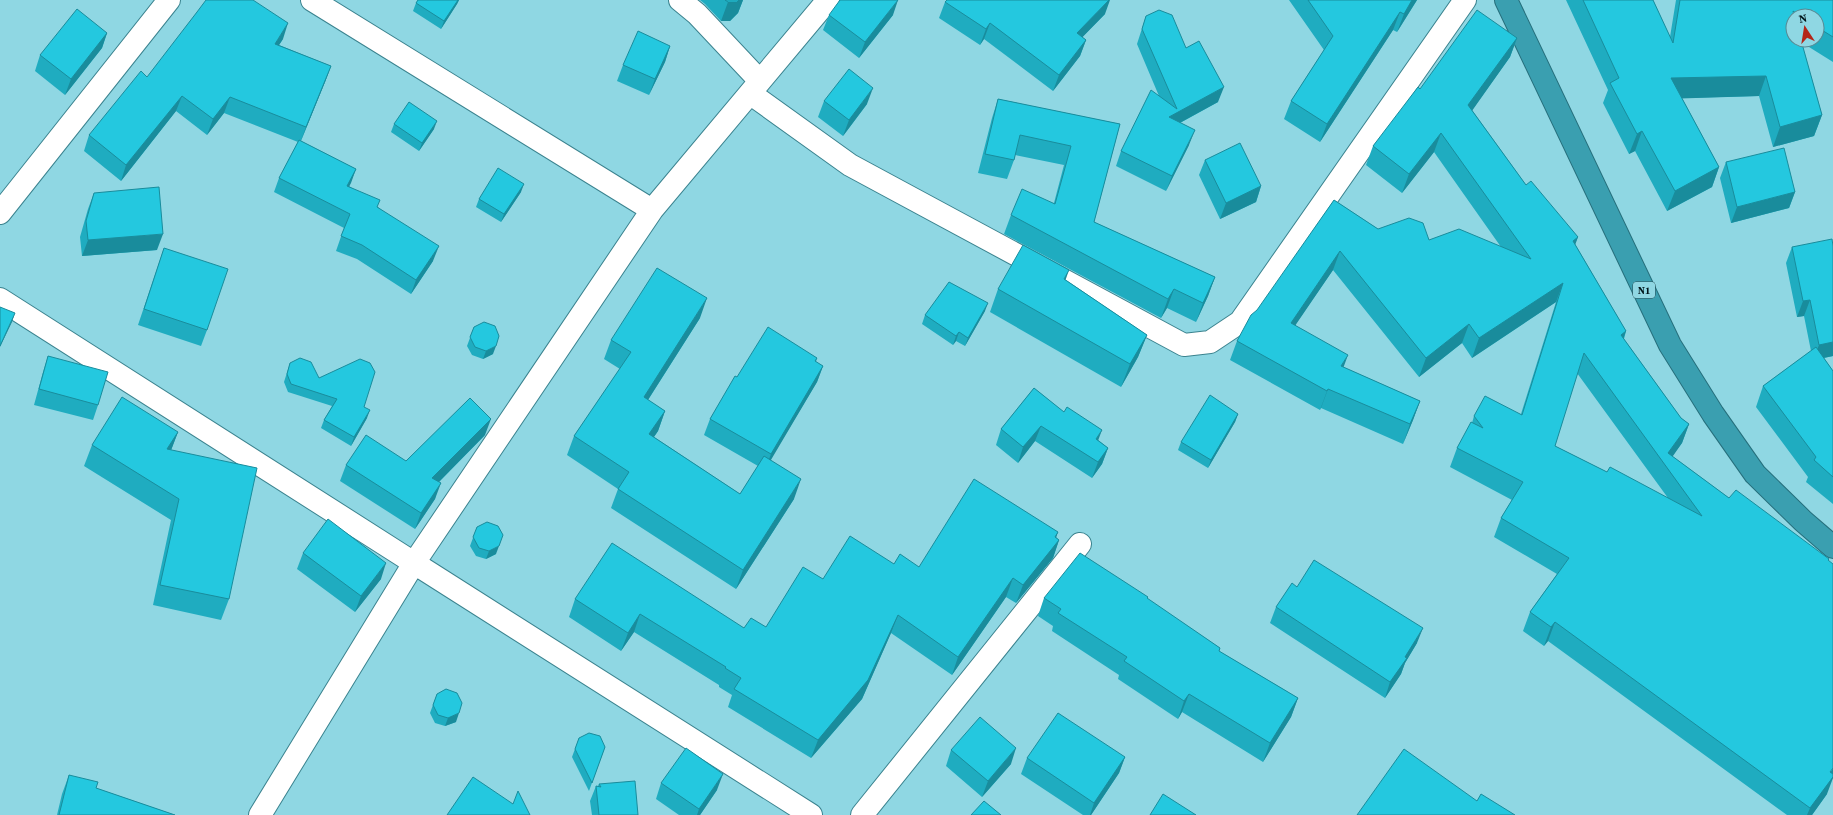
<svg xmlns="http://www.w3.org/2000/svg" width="1833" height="815" font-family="'Source Serif 4',serif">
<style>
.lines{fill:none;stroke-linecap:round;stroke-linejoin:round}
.street-casing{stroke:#3b838f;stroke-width:24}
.highway-casing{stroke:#266f7c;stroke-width:24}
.street{stroke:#fff;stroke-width:22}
.highway{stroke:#3a9fb0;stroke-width:22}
.wall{fill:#1facc0;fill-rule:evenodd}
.shaded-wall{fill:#198c9c}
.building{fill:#24c8df;stroke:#198c9c;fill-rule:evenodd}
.labels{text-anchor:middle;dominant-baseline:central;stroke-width:3.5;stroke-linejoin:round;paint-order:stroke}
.shield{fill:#8fd7e3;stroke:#2b4f56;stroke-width:1}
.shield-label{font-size:10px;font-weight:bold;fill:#00151a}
</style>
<rect width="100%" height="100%" fill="#8fd7e3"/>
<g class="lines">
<!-- street casing -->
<g class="street-casing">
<path id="street" d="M312,0L652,210
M680,0L697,14L760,81
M751,94L850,165L1184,345L1210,342L1240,322L1465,0
M0,213L169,0
M0,299L414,563L260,815
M811,815L414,563L652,210L828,0
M862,815L1080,544"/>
</g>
<!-- highway casing -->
<g class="highway-casing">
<path id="highway" d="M1506,0L1670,345L1713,414L1755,474L1803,521L1833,547"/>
</g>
<!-- street -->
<use href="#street" class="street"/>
<!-- highway -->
<use href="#highway" class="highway"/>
</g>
<!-- wall -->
<path class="wall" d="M418,0H459L457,4L441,29L413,11L416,3Z
M700,0H743L738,13L730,21H721L705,4Z
M1289,0H1417L1397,32L1393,30L1320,142L1284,119L1291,101L1324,50Z
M1566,0H1653L1670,37L1676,0H1833V62L1801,42L1822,115L1814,136L1773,147L1759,96L1682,98L1719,167L1712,187L1667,211L1635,151L1629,154L1603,103L1608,90ZM1793,16H1817V40H1793Z
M945,2L1105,14L1082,37L1086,40L1080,56L1053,91L984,39L980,45L939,18Z
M829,15H893L859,58L823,30Z
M1146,16L1186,48L1218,102L1180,123L1189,145L1166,191L1116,166L1121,151L1159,96L1137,44Z
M107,33L102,48L65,95L35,71L40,55Z
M1517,38L1510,57L1472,110L1526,185L1578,237L1575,244L1626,331L1624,339L1681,418L1689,424L1682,443L1672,456L1729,498L1828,561L1827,794L1812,815H1787L1548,641L1544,646L1523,631L1530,612L1557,574L1494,537L1501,518L1512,500L1450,467L1457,448L1472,423L1474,416L1521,414L1556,302L1472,358L1462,343L1419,377L1333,270L1295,325L1343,367L1420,401L1413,420L1403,444L1321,408L1320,410L1230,360L1237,341L1334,200L1378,229L1429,240L1501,247L1434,152L1402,193L1366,165L1373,146L1420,89ZM1577,373L1668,498L1607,472L1555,446Z
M283,39L279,45L331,66L325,82L301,141L356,169L349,186L378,207L433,261L411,294L357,259L336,251L344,228L274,192L279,178L298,142L224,113L207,135L176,111L121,181L84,151L89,135L147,77Z
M670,46L665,62L649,95L617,81L623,65Z
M998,99L1120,124L1094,222L1215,277L1208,296L1196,322L1167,308L1161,318L1004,234L1011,215L1054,203L1064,165L1015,155L1014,160L1007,179L978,173L992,118Z
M824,101L867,104L843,136L818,117Z
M394,124L434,129L419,151L391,132Z
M1205,160L1261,186L1256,202L1220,219L1199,175Z
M1726,162L1795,192L1789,208L1731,223L1720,178Z
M521,192L501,222L476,207L479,199Z
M94,193L157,250L82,256L80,237L88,209Z
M1833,246V356L1824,358L1833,371V504L1806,482L1808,477L1756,407L1763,386L1811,351L1804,316L1797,317L1786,263L1792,247Z
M164,248L207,330L201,346L138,325Z
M1066,280L1147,335L1138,357L1121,387L990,312L998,289Z
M985,311L965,346L956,341L953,345L922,324L925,315Z
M700,318L648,400L665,411L658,431L654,437L740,494L758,466L704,435L710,419L737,377L817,358L816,362L823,366L817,382L770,460L794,499L736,589L611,508L618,489L567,455L574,436L620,369L604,359L611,340Z
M474,327L493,354L483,359L472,355L467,346Z
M48,356L98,405L93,420L34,405L43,372Z
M290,363L319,378L364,407L367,418L351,446L321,428L324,420L332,406L288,392L284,382Z
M1034,388L1108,448L1102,464L1092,478L1035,441L1018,463L996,445L1001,429Z
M1238,414L1235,422L1208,468L1178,450L1181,442Z
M178,432L171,450L229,599L221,620L153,605L171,520L84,466L92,445Z
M485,435L439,482L435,499L415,529L340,481L346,465L406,461Z
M477,527L496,554L486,559L476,556L470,546Z
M1058,532L1056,537L1059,540L1053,558L1016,603L1006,597L952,675L891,633L862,699L811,758L728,707L732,695L719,687V685L634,632L621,651L569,617L575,599L744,628L766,627L823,579L894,564L919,567Z
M303,553L381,579L355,612L297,569Z
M1297,587L1417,643L1405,663L1401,674L1385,698L1270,623L1276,607Z
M1148,597L1147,599L1220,648L1219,651L1298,698L1291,717L1263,762L1182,712L1178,719L1118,679L1119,675L1052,631L1053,626L1038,616L1044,598Z
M437,694L456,722L445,726L435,723L430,713Z
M579,738L605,747L589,791L572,757Z
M951,750L1011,764L982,797L946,766Z
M1125,757L1119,773L1091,815H1083L1021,774L1027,758Z
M69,775L96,788L175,815H57L62,794Z
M661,783L717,790L700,815H679L656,799Z
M599,784L638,815H592L590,801L596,786H598Z"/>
<!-- shaded-wall -->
<path class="shaded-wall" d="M458,0H459L457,4L441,29L444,21Z
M739,0H743L738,13L730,21H721L728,2Z
M898,0L893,15L859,58L865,42Z
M1109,0H1110L1105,14L1071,49L1077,33Z
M1412,0H1417L1397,32L1404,14Z
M1400,12L1393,30L1320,142L1327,124Z
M288,23L283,39L269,60L275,44Z
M990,23L984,39L980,45L986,29Z
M107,33L102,48L65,95L71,79Z
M1517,38L1510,57L1462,125L1468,105Z
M1086,40L1080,56L1053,91L1059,75Z
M670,46L665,62L649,95L655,79Z
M331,66L325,82L300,143L306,127Z
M1766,76L1759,96L1664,99L1671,78Z
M1224,87L1218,102L1163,132L1169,117Z
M873,88L867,104L843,136L849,120Z
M182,96L176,111L121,181L126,165Z
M230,97L224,113L207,135L213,119Z
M1822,115L1814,136L1773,147L1780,127Z
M437,121L434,129L419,151L422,143Z
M1195,130L1189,145L1166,191L1172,176Z
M1642,131L1635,151L1629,154L1637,134Z
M1441,133L1434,152L1402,193L1409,174Z
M1719,167L1712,187L1667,211L1675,191Z
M356,169L351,183L342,200L347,186Z
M524,184L521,192L501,222L504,214Z
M1261,186L1256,202L1220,219L1226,203Z
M1795,192L1789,208L1731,223L1737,207Z
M163,234L157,250L82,256L88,240Z
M1578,237L1571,256L1573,241Z
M439,246L433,261L411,294L416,280Z
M1340,251L1333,270L1284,342L1291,323Z
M1069,270L1061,293L1064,279Z
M1215,277L1208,296L1196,322L1203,303Z
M1563,283L1556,302L1472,358L1479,338Z
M1174,289L1167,308L1161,318L1168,299Z
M707,298L700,318L637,417L644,397Z
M1810,300L1804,316L1797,317L1803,301Z
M988,303L985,311L965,346L968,338Z
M15,313L12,322L0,347V346Z
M1469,324L1462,343L1419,377L1426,358Z
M1626,331L1619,351L1621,335Z
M959,332L956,341L953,345L956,336Z
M1147,335L1138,357L1121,387L1130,364Z
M1833,342V356L1813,360L1819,345Z
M496,346L493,354L483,359L486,351Z
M1348,355L1341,374V366Z
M823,366L817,382L765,470L771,454Z
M1328,389L1321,408L1320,410L1327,391Z
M1420,401L1413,420L1403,444L1410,424Z
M370,410L367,418L351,446L354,437Z
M665,411L658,431L642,454L649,434Z
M1238,414L1235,422L1208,468L1211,460Z
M491,419L485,435L427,494L432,478Z
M1689,424L1682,443L1666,466L1668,453Z
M1041,426L1035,441L1018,463L1023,447Z
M1102,430L1096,446V439Z
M178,432L170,453L167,449Z
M1108,448L1102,464L1092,478L1098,462Z
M801,479L794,499L736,589L743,570Z
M441,483L435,499L415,529L421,513Z
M1058,532L1052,549L1059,540L1053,558L1016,603L1023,585Z
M499,546L496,554L486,559L489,551Z
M386,563L381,579L355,612L361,596Z
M1013,578L1006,597L952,675L958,657Z
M640,614L634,632L621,651L628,633Z
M898,615L891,633L862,699L811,758L818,740Z
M1555,622L1548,641L1544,646L1551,627Z
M1423,628L1417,643L1405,663L1401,674L1385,698L1390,682L1405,657Z
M1189,694L1182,712L1178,719L1184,701Z
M1298,698L1291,717L1263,762L1270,743Z
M459,713L456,722L445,726L448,718Z
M1016,748L1011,764L982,797L988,781Z
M1125,757L1119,773L1091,815H1090L1094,803Z
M1833,768V778L1827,794L1812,815H1807L1810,808Z
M723,774L717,790L700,815H697L699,809Z"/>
<!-- building -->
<path class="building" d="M206,0H253L288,23L275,44L331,66L306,127L230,97L213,119L182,96L126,165L89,135L141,71L147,77L197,12Z
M418,0H458L444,21L416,3Z
M725,0H739L737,2H728Z
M840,0H898L865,42L829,15Z
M947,0H1109L1077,33L1086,40L1059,75L990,23L986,29L945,2Z
M1308,0H1412L1404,14L1400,12L1327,124L1291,101L1333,36Z
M1583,0H1653L1673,43L1680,0H1833V37L1817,27V16H1800L1793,11L1794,16H1793V40H1801L1822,115L1780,127L1766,76L1671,78L1719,167L1675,191L1642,131L1637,134L1610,83L1619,78Z
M77,9L107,33L71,79L40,55Z
M1159,10L1172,15L1186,48L1199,41L1224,87L1169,117L1195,130L1172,176L1121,151L1151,90L1177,109L1142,29L1146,16Z
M1477,10L1517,38L1468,105L1526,185L1531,181L1578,237L1573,241L1626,331L1621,335L1681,418L1689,424L1668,453L1729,498L1736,490L1829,559L1828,560L1833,564V768L1830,772L1833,774V777L1810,808L1555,622L1551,627L1530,612L1569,558L1501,518L1523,482L1457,448L1471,422L1483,428L1474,416L1485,396L1522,415L1563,283L1479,338L1469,324L1426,358L1340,251L1291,323L1348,355L1341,366L1420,401L1410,424L1328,389L1327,391L1237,341L1251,315L1257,310L1334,200L1378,229L1409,218L1423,223L1429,240L1459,229L1531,259L1441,133L1409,174L1373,146L1418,87L1420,89ZM1584,353L1702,516L1610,467L1607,472L1555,446Z
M638,31L670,46L655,79L623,65Z
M849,69L873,88L849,120L824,101Z
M998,99L1120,124L1094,222L1215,277L1203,303L1174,289L1168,299L1011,215L1022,189L1055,204L1071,146L1020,135L1014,160L985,154Z
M409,102L437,121L422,143L394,124Z
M299,140L356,169L347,186L380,200L377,207L439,246L416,280L362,245L341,236L350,214L279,178Z
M1240,143L1261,186L1226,203L1205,160Z
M1784,148L1795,192L1737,207L1726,162Z
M498,168L524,184L504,214L479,199Z
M159,187L163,234L88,240L86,221L94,193Z
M1832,239L1833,246V342L1819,345L1810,300L1803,301L1792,247Z
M1023,245L1069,270L1064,279L1147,335L1130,364L998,289Z
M164,248L228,269L207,330L144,309Z
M657,268L707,298L644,397L665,411L649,434L740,494L764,456L801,479L743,570L618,489L629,472L574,436L631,352L611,340Z
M949,282L988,303L968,338L959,332L956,336L925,315Z
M0,307L15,313L0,346Z
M484,322L495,326L499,336L496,346L486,351L475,347L470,337L474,327Z
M768,327L817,358L815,361L823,366L771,454L710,419L735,376L737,377Z
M1816,347L1833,371V477L1814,460L1816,457L1763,386Z
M48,356L108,372L98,405L39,389Z
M300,358L311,362L319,378L360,359L370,363L375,372L364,407L370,410L354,437L324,420L337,399L291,384L287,374L290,363Z
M1034,388L1064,412L1067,407L1102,430L1096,439L1108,448L1098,462L1041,426L1023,447L1001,429Z
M1210,395L1238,414L1211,460L1181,442Z
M122,397L178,432L167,449L257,468L229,599L160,585L179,499L92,445Z
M470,398L491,419L432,478L441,483L421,513L346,465L366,435L406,461Z
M974,479L1058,532L1055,537L1059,540L1023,585L1013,578L958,657L898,615L868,680L818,740L734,689L741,678L725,668L726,667L640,614L628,633L575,599L612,543L744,628L751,618L766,627L803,567L823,579L850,536L894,564L900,554L919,567Z
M328,519L386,563L361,596L303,553Z
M487,522L498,526L503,535L499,546L489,551L479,548L473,537L477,527Z
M1080,553L1148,597L1147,598L1220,648L1219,651L1298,698L1270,743L1189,694L1184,701L1124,661L1127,657L1058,613L1061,609L1044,598Z
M1314,560L1423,628L1405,657L1407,658L1390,682L1276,607L1292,583L1297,587Z
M446,689L457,693L462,703L459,713L448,718L438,715L433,705L437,694Z
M1058,713L1125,757L1094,803L1027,758Z
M980,717L1016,748L988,781L951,750Z
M589,733L600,736L605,747L592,783L575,749L579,738Z
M686,748L723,774L699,809L661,783Z
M1404,749L1477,801L1481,794L1515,815H1357Z
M69,775L98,782L96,788L175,815H59Z
M473,777L513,804L518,791L530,815H447Z
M635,781L638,815H599L596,786L601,787L599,784Z
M1163,794L1196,815H1150Z
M984,801L1001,815H971Z"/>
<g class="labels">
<!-- shield labels -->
<rect class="shield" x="1633" y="282" width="22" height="16" rx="3"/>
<g class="shield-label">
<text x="1644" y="290">N1</text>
</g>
</g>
<!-- north arrow -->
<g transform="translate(1805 28) rotate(348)"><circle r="19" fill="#8fd7e3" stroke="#568993"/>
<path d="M0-3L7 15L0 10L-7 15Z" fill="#b42618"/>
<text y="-6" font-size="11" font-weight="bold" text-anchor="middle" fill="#00151a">N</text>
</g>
</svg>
